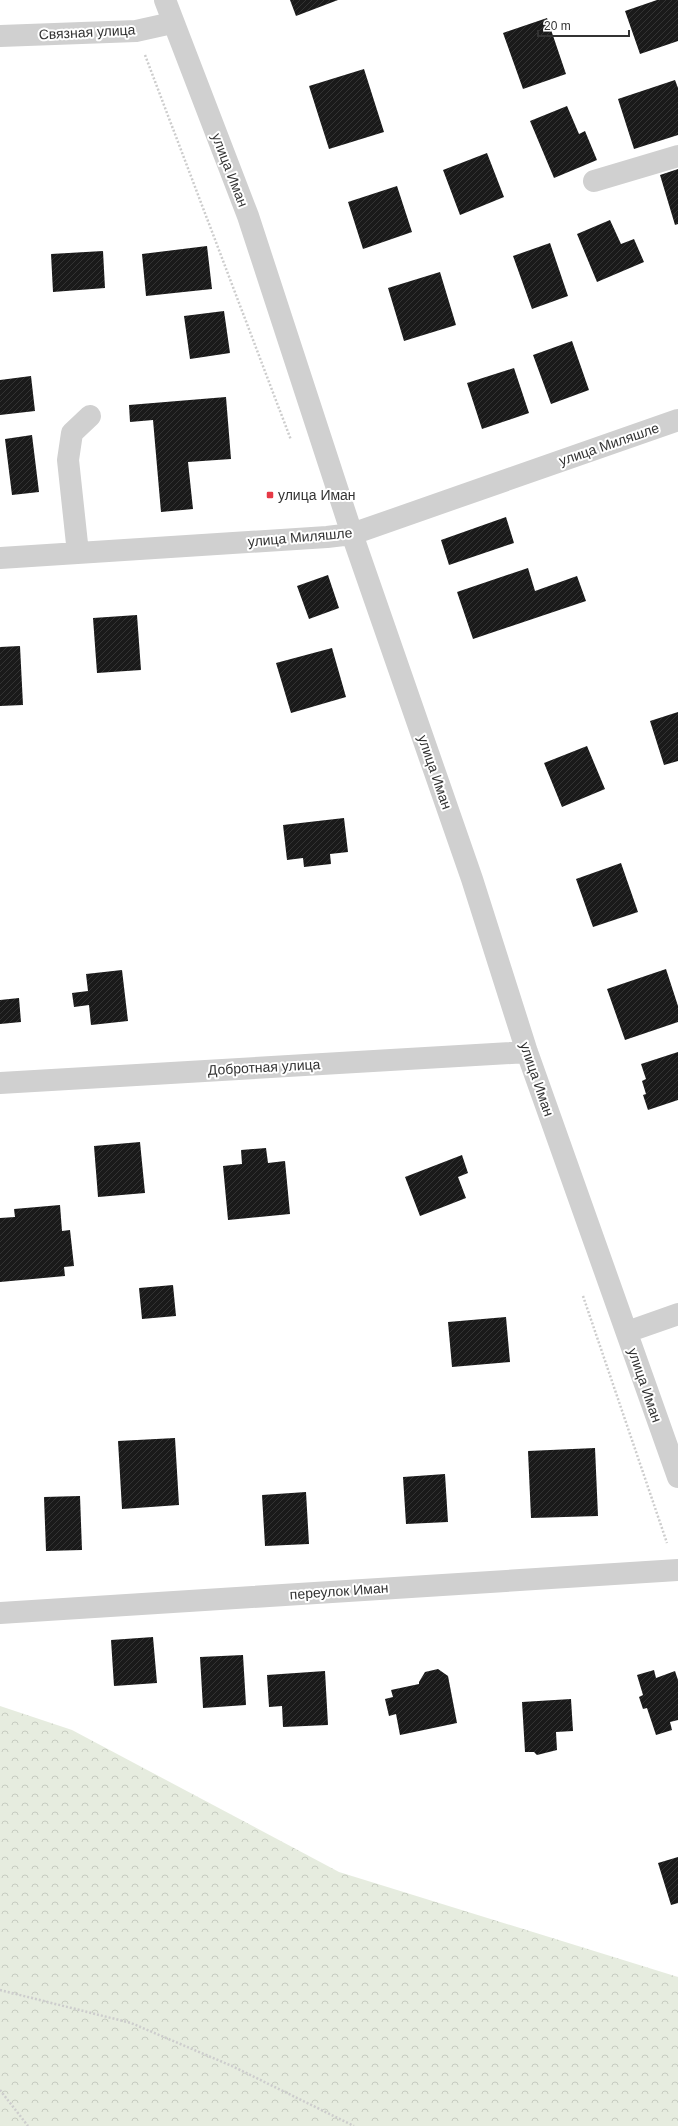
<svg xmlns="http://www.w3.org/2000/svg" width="678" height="2126" font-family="Arial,sans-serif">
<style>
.forest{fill:url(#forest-crowns)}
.building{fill:url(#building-hatch)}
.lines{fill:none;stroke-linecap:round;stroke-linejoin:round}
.path{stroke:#cdcdcd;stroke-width:2.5;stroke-dasharray:2 2;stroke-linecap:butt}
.minor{stroke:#d0d0d0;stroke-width:22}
.poi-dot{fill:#e63946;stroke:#fff;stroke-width:1.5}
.labels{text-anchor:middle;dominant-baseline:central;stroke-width:4;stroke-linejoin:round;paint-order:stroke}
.street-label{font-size:14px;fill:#333;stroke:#fff}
.poi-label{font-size:14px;fill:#333;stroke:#fff;text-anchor:start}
</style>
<defs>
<pattern id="forest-crowns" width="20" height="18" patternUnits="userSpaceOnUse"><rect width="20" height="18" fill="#e6ecdf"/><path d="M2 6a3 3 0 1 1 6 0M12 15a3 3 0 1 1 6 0" fill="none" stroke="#c6cbc0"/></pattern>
<pattern id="building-hatch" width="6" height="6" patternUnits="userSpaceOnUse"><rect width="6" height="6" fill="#1a1a1a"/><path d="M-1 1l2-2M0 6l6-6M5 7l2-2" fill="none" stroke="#333"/></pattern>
</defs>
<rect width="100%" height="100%" fill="#fff"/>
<!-- forest -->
<path class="forest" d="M0,1706L72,1730L339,1872L678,1977V2126H0Z"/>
<!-- building -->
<path class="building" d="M290,0H338L296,16Z
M657,0H678V41L640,54L625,11Z
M547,18L566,74L523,89L503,33Z
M364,69L384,132L329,149L309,86Z
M675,80L678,88V135L634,149L618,99Z
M567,106L579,134L585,131L597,160L554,178L530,121Z
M487,153L504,197L460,215L443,170Z
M678,169V224L675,225L660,175Z
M397,186L412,232L363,249L348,202Z
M610,220L621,244L634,239L644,262L597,282L577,234Z
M550,243L568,296L532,309L513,256Z
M207,246L212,289L146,296L142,254Z
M103,251L105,288L53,292L51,254Z
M440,272L456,325L404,341L388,288Z
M224,311L230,353L190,359L184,316Z
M572,341L589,390L551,404L533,355Z
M514,368L529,413L482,429L467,383Z
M31,376L35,411L0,415V380Z
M226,397L231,459L188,462L193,509L161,512L153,420L130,422L129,405Z
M32,435L39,492L12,495L5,439Z
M506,517L514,543L449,565L441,540Z
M528,568L535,591L577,576L586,601L473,639L457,592Z
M328,575L339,608L309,619L297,586Z
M137,615L141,670L97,673L93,618Z
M20,646L23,705L0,706V647Z
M332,648L346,697L291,713L276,663Z
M678,712V761L664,765L650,721Z
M587,746L605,789L562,807L544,763Z
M344,818L348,852L330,854L331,864L304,867L303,858L287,860L283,825Z
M621,863L638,912L593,927L576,879Z
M666,969L678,1006V1022L625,1040L607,989Z
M122,970L128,1021L91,1025L89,1005L74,1007L72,993L88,991L86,974Z
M19,998L21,1022L0,1024V1000Z
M678,1052V1100L648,1110L643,1095L646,1094L642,1081L646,1079L641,1064Z
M140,1142L145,1193L98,1197L94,1146Z
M266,1148L268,1163L285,1161L290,1214L228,1220L223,1166L242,1164L241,1150Z
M462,1155L468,1173L458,1177L466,1198L420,1216L405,1177Z
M60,1205L62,1231L70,1230L74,1266L64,1267L65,1276L0,1282V1218L15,1217L14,1209Z
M173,1285L176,1316L142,1319L139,1288Z
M506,1317L510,1362L452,1367L448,1322Z
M175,1438L179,1505L122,1509L118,1441Z
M595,1448L598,1516L531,1518L528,1451Z
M445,1474L448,1522L406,1524L403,1477Z
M306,1492L309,1544L265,1546L262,1495Z
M80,1496L82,1550L46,1551L44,1497Z
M153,1637L157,1683L114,1686L111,1640Z
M243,1655L246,1705L203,1708L200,1657Z
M438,1669L448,1676L457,1723L400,1735L396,1714L389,1716L385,1699L393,1697L391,1690L419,1684V1682L425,1672Z
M654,1670L656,1678L675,1671L678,1680V1720L670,1722L672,1730L656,1735L647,1708L643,1709L639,1697L643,1695L637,1675Z
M325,1671L328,1725L283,1727L282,1706L269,1707L267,1675Z
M571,1699L573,1731L556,1732L557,1750L537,1755L534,1752H525L522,1702Z
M678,1857V1903L671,1905L658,1863Z"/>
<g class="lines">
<!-- path -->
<path class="path" d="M145,55L291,440
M583,1296L667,1543
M0,1990L131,2023L232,2066L354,2126
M0,2090L28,2126"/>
<!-- minor -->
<path class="minor" d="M165,0L248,216L352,534L472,879L527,1052L678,1477
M0,36L136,31L172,23
M594,181L678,156
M78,553L68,460L72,433L90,416
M0,558L327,537L352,534L678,420
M0,1083L527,1052
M627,1332L678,1314
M0,1613L678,1570"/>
</g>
<!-- markers -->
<rect class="poi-dot" x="266" y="491" width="8" height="8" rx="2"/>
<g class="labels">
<!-- street labels -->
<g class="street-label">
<text transform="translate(87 32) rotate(-3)">Связная улица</text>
<text transform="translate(230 170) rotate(69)">улица Иман</text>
<text transform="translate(609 444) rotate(-19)">улица Миляшле</text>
<text transform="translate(300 537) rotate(-5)">улица Миляшле</text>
<text transform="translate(435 772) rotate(71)">улица Иман</text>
<text transform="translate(264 1067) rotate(-3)">Добротная улица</text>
<text transform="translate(537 1079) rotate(71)">улица Иман</text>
<text transform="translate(645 1385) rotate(71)">улица Иман</text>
<text transform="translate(339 1591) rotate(-4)">переулок Иман</text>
</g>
<!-- poi labels -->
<g class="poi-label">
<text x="278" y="495">улица Иман</text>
</g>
</g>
<!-- scale -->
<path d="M538 30v6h91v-6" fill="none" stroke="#333333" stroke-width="2"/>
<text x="544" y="30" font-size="12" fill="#333333" stroke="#ffffff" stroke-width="3" paint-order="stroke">20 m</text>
</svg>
